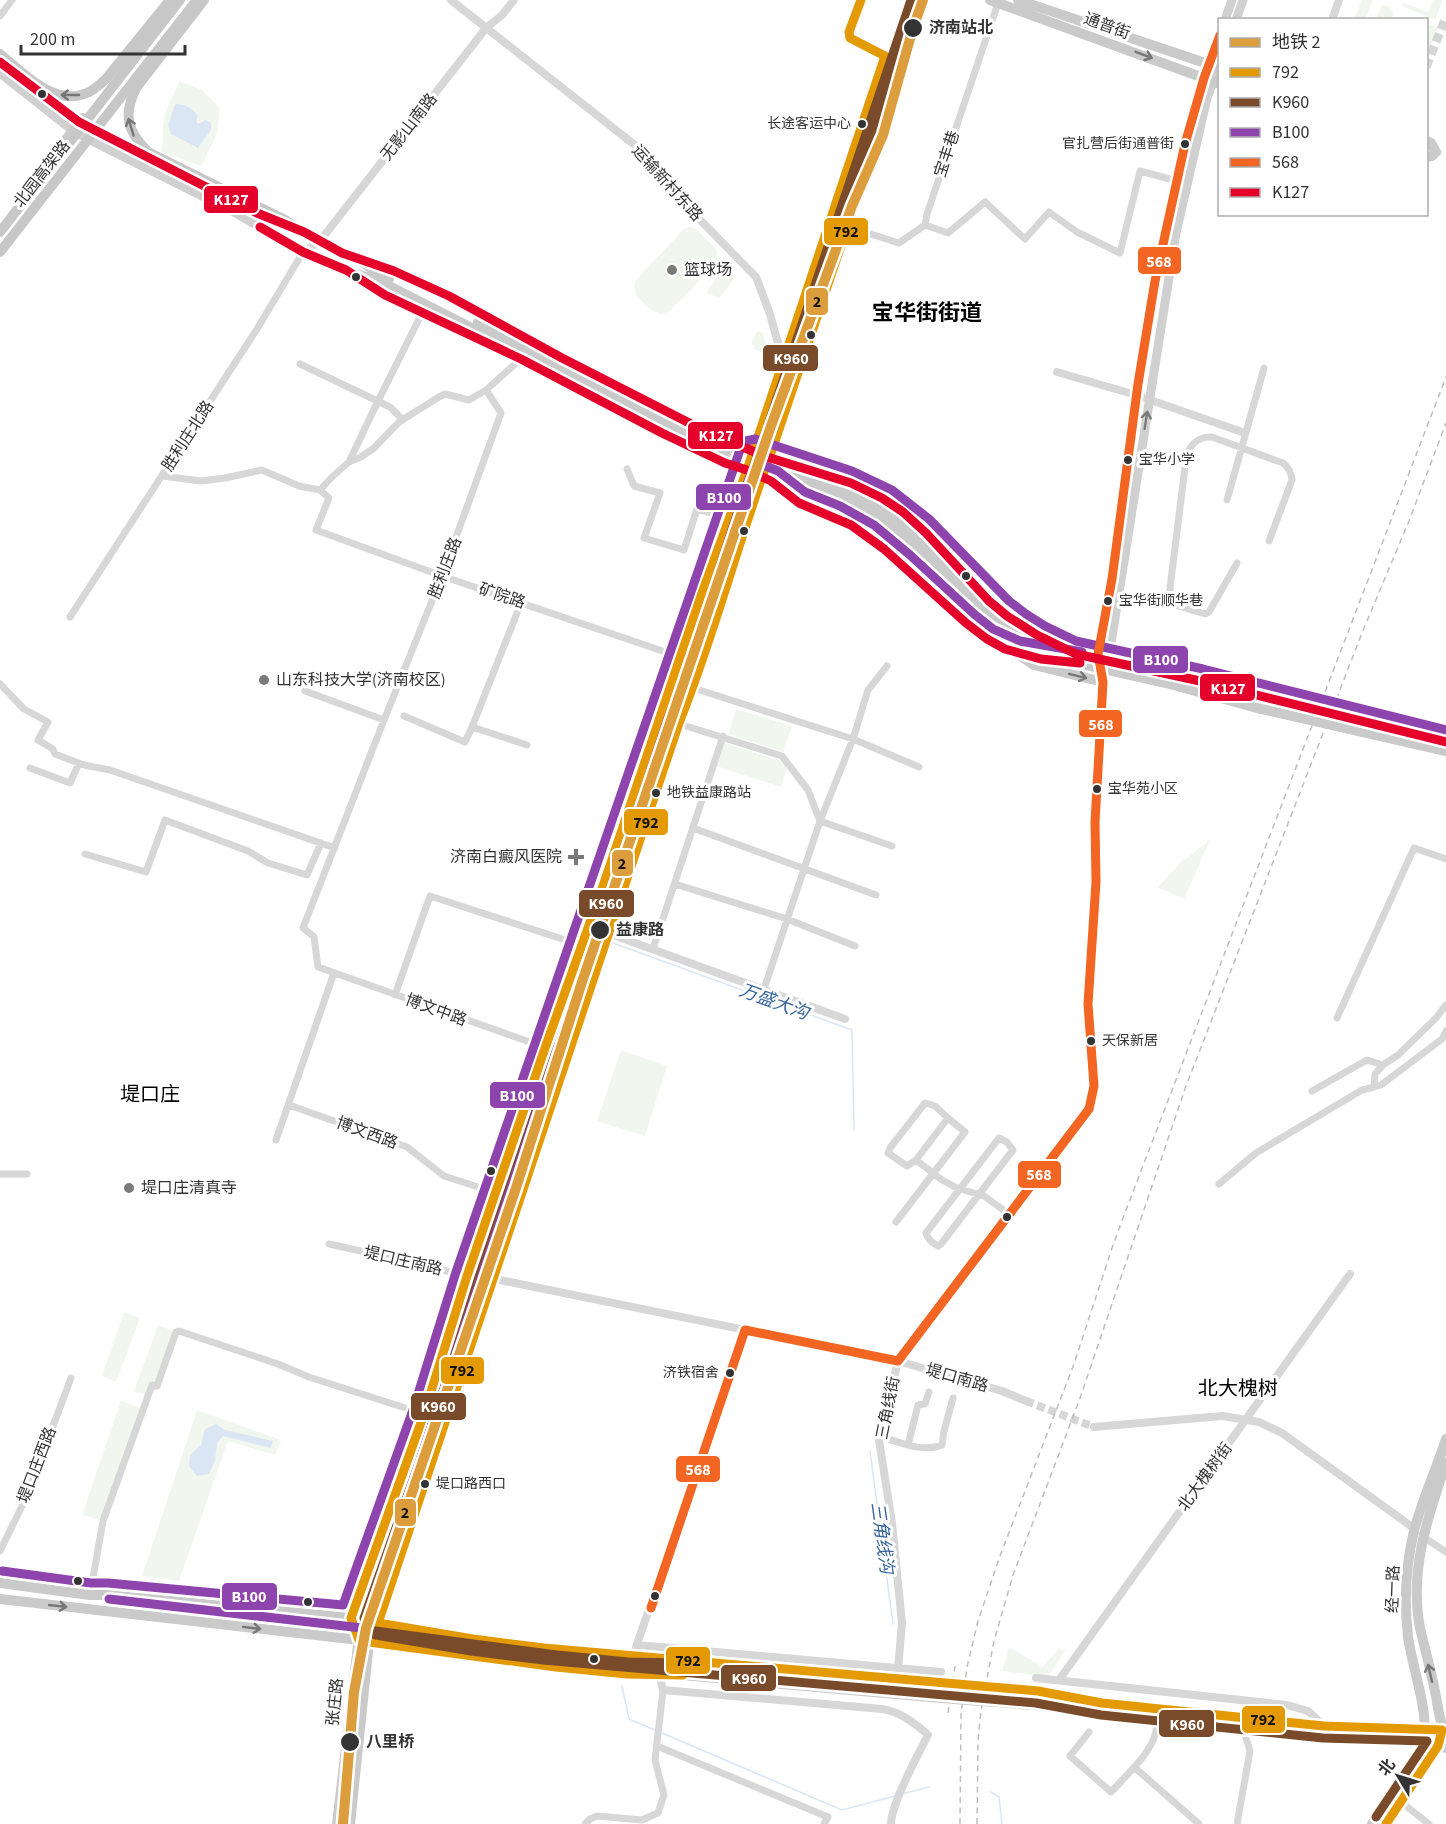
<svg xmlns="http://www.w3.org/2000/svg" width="1446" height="1824" font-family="'Source Sans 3','Noto Sans SC',sans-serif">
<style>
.green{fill:#f1f7ee}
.water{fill:#dbe6f5}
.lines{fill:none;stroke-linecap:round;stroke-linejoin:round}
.stream{stroke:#dbe6f5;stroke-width:1.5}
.tertiary-tunnel{stroke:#d6d6d6;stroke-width:8;stroke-dasharray:8 4;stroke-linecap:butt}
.secondary-tunnel{stroke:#d6d6d6;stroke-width:9;stroke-dasharray:9 4.5;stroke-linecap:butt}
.minor{stroke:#d7d7d7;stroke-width:7}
.tertiary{stroke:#d7d7d7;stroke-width:8}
.secondary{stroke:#d0d0d0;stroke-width:9}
.primary{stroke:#cacaca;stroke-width:10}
.trunk{stroke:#c7c7c7;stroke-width:10}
.rail{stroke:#bebebe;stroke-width:1.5;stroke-dasharray:6 4.5;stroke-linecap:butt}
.secondary-bridge{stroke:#d0d0d0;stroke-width:9}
.primary-bridge{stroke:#cacaca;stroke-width:10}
.trunk-bridge{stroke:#c7c7c7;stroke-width:10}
.bus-1-casing{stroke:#fff;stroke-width:14}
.bus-2-casing{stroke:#fff;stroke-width:14}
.bus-3-casing{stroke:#fff;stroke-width:14}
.bus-4-casing{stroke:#fff;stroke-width:14}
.bus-5-casing{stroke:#fff;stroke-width:14}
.bus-1{stroke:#e39a05;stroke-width:9}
.bus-2{stroke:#7a4b2a;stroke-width:9}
.bus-3{stroke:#8e44ad;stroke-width:9}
.bus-4{stroke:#f26522;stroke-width:9}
.bus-5{stroke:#e4002b;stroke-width:9}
.metro-1-casing{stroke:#fff;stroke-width:15}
.metro-1{stroke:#dc9d3c;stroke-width:10}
.oneway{stroke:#777}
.oneway2{stroke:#767676}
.oneway3{stroke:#7a7a7a}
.stop-dot{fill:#333;stroke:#fff;stroke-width:2}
.poi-dot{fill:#7a7a7a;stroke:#fff;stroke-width:2}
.labels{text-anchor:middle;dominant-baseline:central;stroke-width:6;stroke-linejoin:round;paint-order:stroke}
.bus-label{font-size:14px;fill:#333;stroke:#fff;text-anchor:start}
.street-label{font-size:16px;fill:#333;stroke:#fff}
.stop-label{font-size:16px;font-weight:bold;fill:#333;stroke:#fff;text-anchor:start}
.poi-label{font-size:16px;fill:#333;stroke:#fff;text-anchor:start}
.water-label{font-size:18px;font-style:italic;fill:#37669e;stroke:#fff}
.quarter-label{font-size:20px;fill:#000;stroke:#fff}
.district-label{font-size:22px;font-weight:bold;fill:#000;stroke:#fff}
.line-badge{stroke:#fff;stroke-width:2}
.badge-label{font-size:16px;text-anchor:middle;font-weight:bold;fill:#fff}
.pale-badge-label{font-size:16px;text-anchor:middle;font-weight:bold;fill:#111}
</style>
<rect width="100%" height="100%" fill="#fff"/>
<!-- green -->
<path class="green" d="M1362,0H1373L1365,19H1354Z
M1433,0H1443L1435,20L1404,7L1402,3V2L1428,12Z
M1382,4L1391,8L1393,13L1391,19L1382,16L1380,19H1376Z
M1427,24L1438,28L1427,57Z
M180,81L202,90L220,108L217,134L201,166L161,151C165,139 162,137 163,127C165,110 172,96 180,81Z
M689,227L695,228L717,250V263L670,311L661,314L652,311L637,297L634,289L635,281L684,229Z
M723,269L735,277L720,298L706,293Z
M757,331L763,333L765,343L774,347L770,357H764L765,353L754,349V346L751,344Z
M736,709L792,726L783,752L728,734Z
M721,742L788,763L781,787L713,765Z
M1210,840L1184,899L1159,888L1158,887L1180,863Z
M621,1050L667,1066L645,1136L597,1121Z
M124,1312L140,1318L116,1382L102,1376Z
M158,1325L176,1332L157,1386H152L148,1396L134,1391Z
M121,1401L143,1409L103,1521L82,1515Z
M197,1410L281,1440L275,1455L228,1441L179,1581L142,1576Z
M1009,1647L1043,1667L1059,1648L1065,1651L1048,1677L1002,1671Z"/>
<!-- water -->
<path class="water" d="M176,104C186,104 192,108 198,116L196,121L198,124L206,120L211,123V130L198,148L171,134L168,125C171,119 172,109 176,104Z
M216,1424L225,1430L273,1441L271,1448L223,1436L217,1443L215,1461L209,1474L197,1476L189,1466L190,1455L201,1445L205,1429Z"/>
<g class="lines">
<!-- stream -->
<path class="stream" d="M602,939L852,1030L854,1130
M870,1451L893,1624
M622,1686L629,1719L655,1730
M662,1733L842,1810L895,1796
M991,1792L999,1797L1002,1824
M902,1794L929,1787"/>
<!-- tertiary-tunnel -->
<path class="tertiary-tunnel" d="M1026,1401L1094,1427"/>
<!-- secondary-tunnel -->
<path class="secondary-tunnel" d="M1426,67L1446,17"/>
<!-- minor -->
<path class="minor" d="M0,16L12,0
M829,221L899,243L925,225L927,214L998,3
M925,225L948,233L985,202L1025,239L1049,212L1077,232L1120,253L1140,171L1177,181
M300,364L390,407L403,420
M486,390L524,356
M349,462L378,401L422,313
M627,469L634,486L660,493L644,538L684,550L697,509L736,521
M162,476L201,481L225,478L262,470L299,486L320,490L332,477L349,462L361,457L374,448L399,422L439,397L445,394L469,400L486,390L501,413L442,576L384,720L305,691
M320,490L329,498L316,530L442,576L689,660
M1227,500L1264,368
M1237,563L1209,612L1205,614L1172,604L1170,597V588L1186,459C1189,446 1197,436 1212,437L1283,463C1289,468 1291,472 1292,480L1269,541
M521,603L472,727L527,745
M70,617L257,329L303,252
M887,666L868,690L853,739L820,821L892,846
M0,684L24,709L48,722L38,740L53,749L55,754L84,765L110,770L335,848
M693,688L853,739L919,767
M404,716L465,742L472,727
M384,720L303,928L314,937L318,967L555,1051
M673,722L782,756L808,790L820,821L764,989
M30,768L70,783L79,763
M693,828L876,895
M85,854L146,872L165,820L248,851L268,863L307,875L321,843
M675,884L787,919L855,946
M653,949L723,736
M395,995L430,896L590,948
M1337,1018L1414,848L1446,859
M1374,1087L1381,1085L1442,1039L1446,1031
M1312,1091L1367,1060L1383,1065
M289,1105L407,1147L444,1176L506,1196
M999,1138L1007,1142L1013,1150L941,1244L938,1246C932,1243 928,1240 926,1233Z
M276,1140L334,973
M916,1160L942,1180L957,1188L984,1196L1009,1214
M0,1174H27
M1219,1184L1256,1153L1362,1090L1374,1087L1375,1074L1383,1065L1398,1055L1436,1018L1446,1005
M896,1222L965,1132L948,1118L916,1160L907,1166L888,1153L890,1148L925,1103L935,1106L948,1118
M329,1244L432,1267L477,1279
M880,1436C898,1442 924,1453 942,1445L944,1431L953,1398
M908,1445L918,1405L925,1404L929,1392
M1422,1534L1425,1538L1446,1552
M0,1551L26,1498L71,1378
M90,1595L103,1521L152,1385L157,1386L176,1332L179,1331L278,1364L309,1377L424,1414
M1089,1732L1070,1756L1111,1792C1127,1774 1161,1746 1156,1720
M657,1746L828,1817L824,1824
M1134,1767L1199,1824
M1401,1802L1429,1824
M585,1824L590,1819L597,1816L642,1820L658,1813L664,1795L655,1760L663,1690
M1237,1824L1250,1751L1246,1738L1248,1724"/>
<!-- tertiary -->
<path class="tertiary" d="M451,0L636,146L661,180L756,277L770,314L777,340L785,354
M1332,20L1339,0
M303,252L320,241L486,28L502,15L514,0
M1057,372L1136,395L1245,433
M686,684L693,688
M602,931L845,1019
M477,1279L485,1277L898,1361L1002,1391L1026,1401
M745,1330L636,1647L635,1656L659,1673L663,1690L882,1709C899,1711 915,1723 928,1735C918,1755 891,1804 891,1824
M1094,1427L1222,1416L1259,1422L1282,1433L1415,1529
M637,1645L941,1672
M898,1669L902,1623L892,1523L879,1440L898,1361L1089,1109L1094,1086L1088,1004L1096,882L1095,822L1101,696L1103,682
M1036,1678L1287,1705L1308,1711L1324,1726
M1059,1680L1350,1274"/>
<!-- secondary -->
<path class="secondary" d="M1225,20L1232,0
M1236,20L1243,0
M0,62L79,122L257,213L279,222
M0,73L72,130L92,141L234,212L303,252L346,270L385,295L521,359L662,433L725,463L747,470L771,481
M300,230L342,253L394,271L449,296L610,383
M1108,662L1176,233L1207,98L1220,64
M1103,682L1098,654L1112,579L1138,384L1155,281L1185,144L1204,78L1220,34"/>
<!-- primary -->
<path class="primary" d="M990,0L1220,84
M1018,0L1220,68
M1426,141L1431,143L1436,152L1432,156L1426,157
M44,167L83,118
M800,470L851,491L896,519L989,609L1020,630L1107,656
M774,482L844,510L863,523L925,579
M1013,651L1034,665L1103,682
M0,1583L90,1595H107L351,1618L432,1634L535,1648L635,1656L659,1657L877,1678L1038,1691L1102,1703L1324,1726L1425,1729L1446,1732
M0,1599L359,1640L525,1664L622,1673H659L941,1698L1112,1711
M1319,1732L1385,1741L1425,1743L1446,1748
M1425,1737C1426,1702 1413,1670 1408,1637C1404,1602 1406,1564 1414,1531C1422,1500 1436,1470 1446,1439
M337,1824L361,1620L913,0
M350,1824L369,1642V1622L468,1327
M1372,1824L1425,1743
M1386,1824C1399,1805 1441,1750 1442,1730C1442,1723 1439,1715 1438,1708C1434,1681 1426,1654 1420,1628C1409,1570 1428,1516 1446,1463"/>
<!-- trunk -->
<path class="trunk" d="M204,0L136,88C123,115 127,131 148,152L285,220L304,232
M0,54C23,73 54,107 87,93C94,90 100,84 106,79L170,0"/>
<!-- rail -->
<path class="rail" d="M948,1713L955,1666
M960,1824L961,1714L967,1667L978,1621L1000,1556L1074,1364L1112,1248L1126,1210L1446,377
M977,1824L978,1740L981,1711L994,1641L1013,1575L1079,1401L1186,1086L1362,633L1409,521L1446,423"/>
<!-- secondary-bridge -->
<path class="secondary-bridge" d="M775,460C819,472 865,484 902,511C935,536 958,572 988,600C1006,616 1028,631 1049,641
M771,481L799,503L834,517L867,535L902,564L966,623L987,639L1016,653L1055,660"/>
<!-- primary-bridge -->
<path class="primary-bridge" d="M360,260L381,276L389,279
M346,270L383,283L697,442L853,509L867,518L901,542L969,614L1004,639L1016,645L1073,662L1166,683L1257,708L1446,751
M478,322L699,433L794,475L848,497L886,521L921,550L951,585L978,610L998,624L1020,636L1076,654L1200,681L1446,742"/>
<!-- trunk-bridge -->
<path class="trunk-bridge" d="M0,232L180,0
M0,252L197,0"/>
<!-- bus-1 casing -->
<g class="bus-1-casing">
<path id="bus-1" d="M924,0L772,450C738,540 715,634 679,723L378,1623L473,1639L544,1648L1038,1691L1102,1703L1324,1726L1442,1730L1438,1746L1386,1824
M683,1675L627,1674L556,1667L369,1642L359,1640L351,1618L424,1414L467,1276L545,1048L602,889L702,593L747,470L885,56L850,38L849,32L861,0"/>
</g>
<!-- bus-2 casing -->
<g class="bus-2-casing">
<path id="bus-2" d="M911,0L761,446C727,536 703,630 668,719L367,1619C365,1627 368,1632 376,1635L471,1651L543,1660L1036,1703L1101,1715L1323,1738L1427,1741L1376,1817
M684,1663L628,1662L557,1655L368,1630L364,1618L435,1418L478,1280L556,1052L613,893L713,597L758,474L915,4"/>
</g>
<!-- bus-3 casing -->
<g class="bus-3-casing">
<path id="bus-3" d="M2,1571L91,1583H108L343,1605L413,1410L456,1272L741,447L746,441L755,439L852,471L892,490L929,519L1009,601L1026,614L1045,626L1076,641L1203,669L1446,730
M109,1599L362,1628L367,1619L668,719L682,684L751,473L756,467L763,465L778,471L805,492L840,506L874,525L910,555L974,614L993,629L1020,641L1082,652"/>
</g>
<!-- bus-4 casing -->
<g class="bus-4-casing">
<path id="bus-4" d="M745,1330L898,1361
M898,1361L1089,1109L1094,1086L1088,1004L1096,882L1095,822L1103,682L1098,654L1112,579L1138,384L1155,281L1185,144L1204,78L1220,35
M651,1608L745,1330"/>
</g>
<!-- bus-5 casing -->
<g class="bus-5-casing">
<path id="bus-5" d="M0,62L79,122L257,213L304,232L342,253L394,271L449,296L562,358L703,430L764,456L851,483L882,498L903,512L926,533L989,601L1007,616L1037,635L1076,654L1200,681L1446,742
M260,227L303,252L346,270L385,295L521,359L662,433L725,463L747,470L771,481L799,503L851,525L884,549L966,623L987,639L1005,649L1041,659L1080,663"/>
</g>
<!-- bus-1 -->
<use href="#bus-1" class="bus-1"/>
<!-- bus-2 -->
<use href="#bus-2" class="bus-2"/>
<!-- bus-3 -->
<use href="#bus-3" class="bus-3"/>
<!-- bus-4 -->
<use href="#bus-4" class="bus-4"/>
<!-- bus-5 -->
<use href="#bus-5" class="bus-5"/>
<!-- metro-1 casing -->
<g class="metro-1-casing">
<path id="metro-1" d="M343,1824L354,1692L366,1628L516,1188L582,982L771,426L852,206L883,135L913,28L923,0"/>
</g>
<!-- metro-1 -->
<use href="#metro-1" class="metro-1"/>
</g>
<!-- one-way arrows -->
<defs><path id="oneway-shaft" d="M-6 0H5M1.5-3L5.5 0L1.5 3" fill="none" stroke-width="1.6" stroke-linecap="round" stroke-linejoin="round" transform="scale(1.5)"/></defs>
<g class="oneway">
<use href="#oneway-shaft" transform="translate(1144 55) rotate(21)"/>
<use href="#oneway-shaft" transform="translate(1078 676) rotate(14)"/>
<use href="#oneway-shaft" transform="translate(58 1606) rotate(6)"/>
<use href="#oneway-shaft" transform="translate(252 1628) rotate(7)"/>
<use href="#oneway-shaft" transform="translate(1430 1673) rotate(-103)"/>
</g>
<g class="oneway2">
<use href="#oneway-shaft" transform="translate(70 95) rotate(180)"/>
<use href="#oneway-shaft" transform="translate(131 127) rotate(-107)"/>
</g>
<use class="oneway3" href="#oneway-shaft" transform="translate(1146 420) rotate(-81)"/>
<!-- markers -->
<g class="stop-dot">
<circle cx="913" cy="28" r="10"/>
<circle cx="42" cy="94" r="5"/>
<circle cx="862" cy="124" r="5"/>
<circle cx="1185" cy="144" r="5"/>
<circle cx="356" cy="277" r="5"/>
<circle cx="811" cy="335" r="5"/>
<circle cx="1128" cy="460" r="5"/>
<circle cx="744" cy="531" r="5"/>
<circle cx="966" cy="576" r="5"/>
<circle cx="1108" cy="601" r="5"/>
<circle cx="1097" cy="789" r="5"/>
<circle cx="656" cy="793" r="5"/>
<circle cx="600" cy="930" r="10"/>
<circle cx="1091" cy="1041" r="5"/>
<circle cx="491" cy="1171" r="5"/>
<circle cx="1007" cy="1217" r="5"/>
<circle cx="730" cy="1373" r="5"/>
<circle cx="425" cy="1484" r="5"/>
<circle cx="78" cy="1581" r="5"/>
<circle cx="655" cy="1596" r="5"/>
<circle cx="308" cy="1602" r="5"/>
<circle cx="594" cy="1659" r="5"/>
<circle cx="350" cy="1742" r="10"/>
</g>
<g class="poi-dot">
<circle cx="672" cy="270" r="6"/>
<circle cx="264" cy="680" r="6"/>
<path d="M573 848h6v6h6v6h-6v6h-6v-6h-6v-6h6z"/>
<circle cx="129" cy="1188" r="6"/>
</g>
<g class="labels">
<!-- bus labels -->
<g class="bus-label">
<text x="851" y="124" text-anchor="end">长途客运中心</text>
<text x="1174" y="144" text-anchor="end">官扎营后街通普街</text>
<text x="1139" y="460">宝华小学</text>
<text x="1119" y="601">宝华街顺华巷</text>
<text x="1108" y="789">宝华苑小区</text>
<text x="667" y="793">地铁益康路站</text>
<text x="1102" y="1041">天保新居</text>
<text x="719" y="1373" text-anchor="end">济铁宿舍</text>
<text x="436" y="1484">堤口路西口</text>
</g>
<!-- street labels -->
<g class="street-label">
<text transform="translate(1107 26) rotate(20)">通普街</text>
<text transform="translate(409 127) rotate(-52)">无影山南路</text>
<text transform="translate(947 154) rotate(-72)">宝丰巷</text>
<text transform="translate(42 174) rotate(-52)">北园高架路</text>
<text transform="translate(667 183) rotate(48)">运输新村东路</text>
<text transform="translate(188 436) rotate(-57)">胜利庄北路</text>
<text transform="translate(445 568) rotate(-69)">胜利庄路</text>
<text transform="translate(502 596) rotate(18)">矿院路</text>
<text transform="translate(436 1010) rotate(20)">博文中路</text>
<text transform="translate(367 1133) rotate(20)">博文西路</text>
<text transform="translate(403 1261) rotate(13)">堤口庄南路</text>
<text transform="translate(957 1378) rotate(16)">堤口南路</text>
<text transform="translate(888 1408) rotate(-79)">三角线街</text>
<text transform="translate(37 1465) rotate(-69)">堤口庄西路</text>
<text transform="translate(1205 1477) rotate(-54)">北大槐树街</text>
<text transform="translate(1393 1589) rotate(-88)">经一路</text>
<text transform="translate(335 1702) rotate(-84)">张庄路</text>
</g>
<!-- stop labels -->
<g class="stop-label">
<text x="929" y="28">济南站北</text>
<text x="616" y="930">益康路</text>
<text x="366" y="1742">八里桥</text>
</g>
<!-- poi labels -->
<g class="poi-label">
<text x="684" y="270">篮球场</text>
<text x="276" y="680">山东科技大学(济南校区)</text>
<text x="562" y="857" text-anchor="end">济南白癜风医院</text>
<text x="141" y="1188">堤口庄清真寺</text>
</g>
<!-- water labels -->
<g class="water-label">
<text transform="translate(774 1002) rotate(20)">万盛大沟</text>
<text transform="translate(882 1538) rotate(82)">三角线沟</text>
</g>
<!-- quarter labels -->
<g class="quarter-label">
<text x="150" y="1095">堤口庄</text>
<text x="1238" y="1389">北大槐树</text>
</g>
<!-- district labels -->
<g class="district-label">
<text x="927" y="313">宝华街街道</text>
</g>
</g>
<g class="line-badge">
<rect x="203" y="185" width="56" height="29" rx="6" fill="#e4002b"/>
<rect x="823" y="217" width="46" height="29" rx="6" fill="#e39a05"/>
<rect x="1137" y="246" width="45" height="29" rx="6" fill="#f26522"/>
<rect x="805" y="287" width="24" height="29" rx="6" fill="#dc9d3c"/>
<rect x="762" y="344" width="57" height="28" rx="6" fill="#7a4b2a"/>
<rect x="687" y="421" width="57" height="29" rx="6" fill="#e4002b"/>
<rect x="695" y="483" width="57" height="28" rx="6" fill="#8e44ad"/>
<rect x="1132" y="645" width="57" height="29" rx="6" fill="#8e44ad"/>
<rect x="1199" y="673" width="57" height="29" rx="6" fill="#e4002b"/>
<rect x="1078" y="709" width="45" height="29" rx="6" fill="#f26522"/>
<rect x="623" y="808" width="46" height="28" rx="6" fill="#e39a05"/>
<rect x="611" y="849" width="23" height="28" rx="6" fill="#dc9d3c"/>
<rect x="578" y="889" width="57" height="29" rx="6" fill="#7a4b2a"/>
<rect x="489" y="1081" width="57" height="28" rx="6" fill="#8e44ad"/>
<rect x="1017" y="1160" width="45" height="29" rx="6" fill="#f26522"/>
<rect x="440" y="1356" width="45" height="29" rx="6" fill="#e39a05"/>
<rect x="410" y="1392" width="57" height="29" rx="6" fill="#7a4b2a"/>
<rect x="675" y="1455" width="46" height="28" rx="6" fill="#f26522"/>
<rect x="394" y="1498" width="23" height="29" rx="6" fill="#dc9d3c"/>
<rect x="221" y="1582" width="57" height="29" rx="6" fill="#8e44ad"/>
<rect x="665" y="1646" width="46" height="29" rx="6" fill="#e39a05"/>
<rect x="720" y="1664" width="57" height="28" rx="6" fill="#7a4b2a"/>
<rect x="1241" y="1705" width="45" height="29" rx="6" fill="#e39a05"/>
<rect x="1158" y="1709" width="57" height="29" rx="6" fill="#7a4b2a"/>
</g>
<g class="badge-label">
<text x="231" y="205">K127</text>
<text x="1159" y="267">568</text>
<text x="791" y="364">K960</text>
<text x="716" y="441">K127</text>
<text x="724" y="503">B100</text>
<text x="1161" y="665">B100</text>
<text x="1228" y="694">K127</text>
<text x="1101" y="730">568</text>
<text x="606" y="909">K960</text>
<text x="517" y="1101">B100</text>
<text x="1039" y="1180">568</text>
<text x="438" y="1412">K960</text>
<text x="698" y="1475">568</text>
<text x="249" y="1602">B100</text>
<text x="749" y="1684">K960</text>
<text x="1187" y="1730">K960</text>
</g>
<g class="pale-badge-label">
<text x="846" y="237">792</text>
<text x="817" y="307">2</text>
<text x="646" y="828">792</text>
<text x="622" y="869">2</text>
<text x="462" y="1376">792</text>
<text x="405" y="1518">2</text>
<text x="688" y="1666">792</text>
<text x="1263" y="1725">792</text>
</g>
<!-- legend -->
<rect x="1218" y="18" width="210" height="198" fill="#ffffff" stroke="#adadad" stroke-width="1.5"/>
<rect x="1230" y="38" width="30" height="9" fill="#dc9d3c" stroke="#adadad" stroke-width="1.5"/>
<text x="1272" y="48" font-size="18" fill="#333333">地铁 2</text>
<rect x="1230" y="68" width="30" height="9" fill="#e39a05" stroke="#adadad" stroke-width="1.5"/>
<text x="1272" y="78" font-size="18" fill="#333333">792</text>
<rect x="1230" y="98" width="30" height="9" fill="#7a4b2a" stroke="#adadad" stroke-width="1.5"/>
<text x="1272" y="108" font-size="18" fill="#333333">K960</text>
<rect x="1230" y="128" width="30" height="9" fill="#8e44ad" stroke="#adadad" stroke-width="1.5"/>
<text x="1272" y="138" font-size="18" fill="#333333">B100</text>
<rect x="1230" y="158" width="30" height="9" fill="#f26522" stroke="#adadad" stroke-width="1.5"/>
<text x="1272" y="168" font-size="18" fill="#333333">568</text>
<rect x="1230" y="188" width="30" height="9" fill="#e4002b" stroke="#adadad" stroke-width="1.5"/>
<text x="1272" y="198" font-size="18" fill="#333333">K127</text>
<!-- north arrow -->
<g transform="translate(1398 1776) rotate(308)" stroke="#ffffff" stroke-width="4.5" paint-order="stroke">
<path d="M0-4.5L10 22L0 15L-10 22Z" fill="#333333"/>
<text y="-9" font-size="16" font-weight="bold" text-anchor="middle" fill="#333333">北</text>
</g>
<!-- scale -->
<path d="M21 45v9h164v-9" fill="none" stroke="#333333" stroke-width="3"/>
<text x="30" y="45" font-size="18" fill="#333333" stroke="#ffffff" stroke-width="4.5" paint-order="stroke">200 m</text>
</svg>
